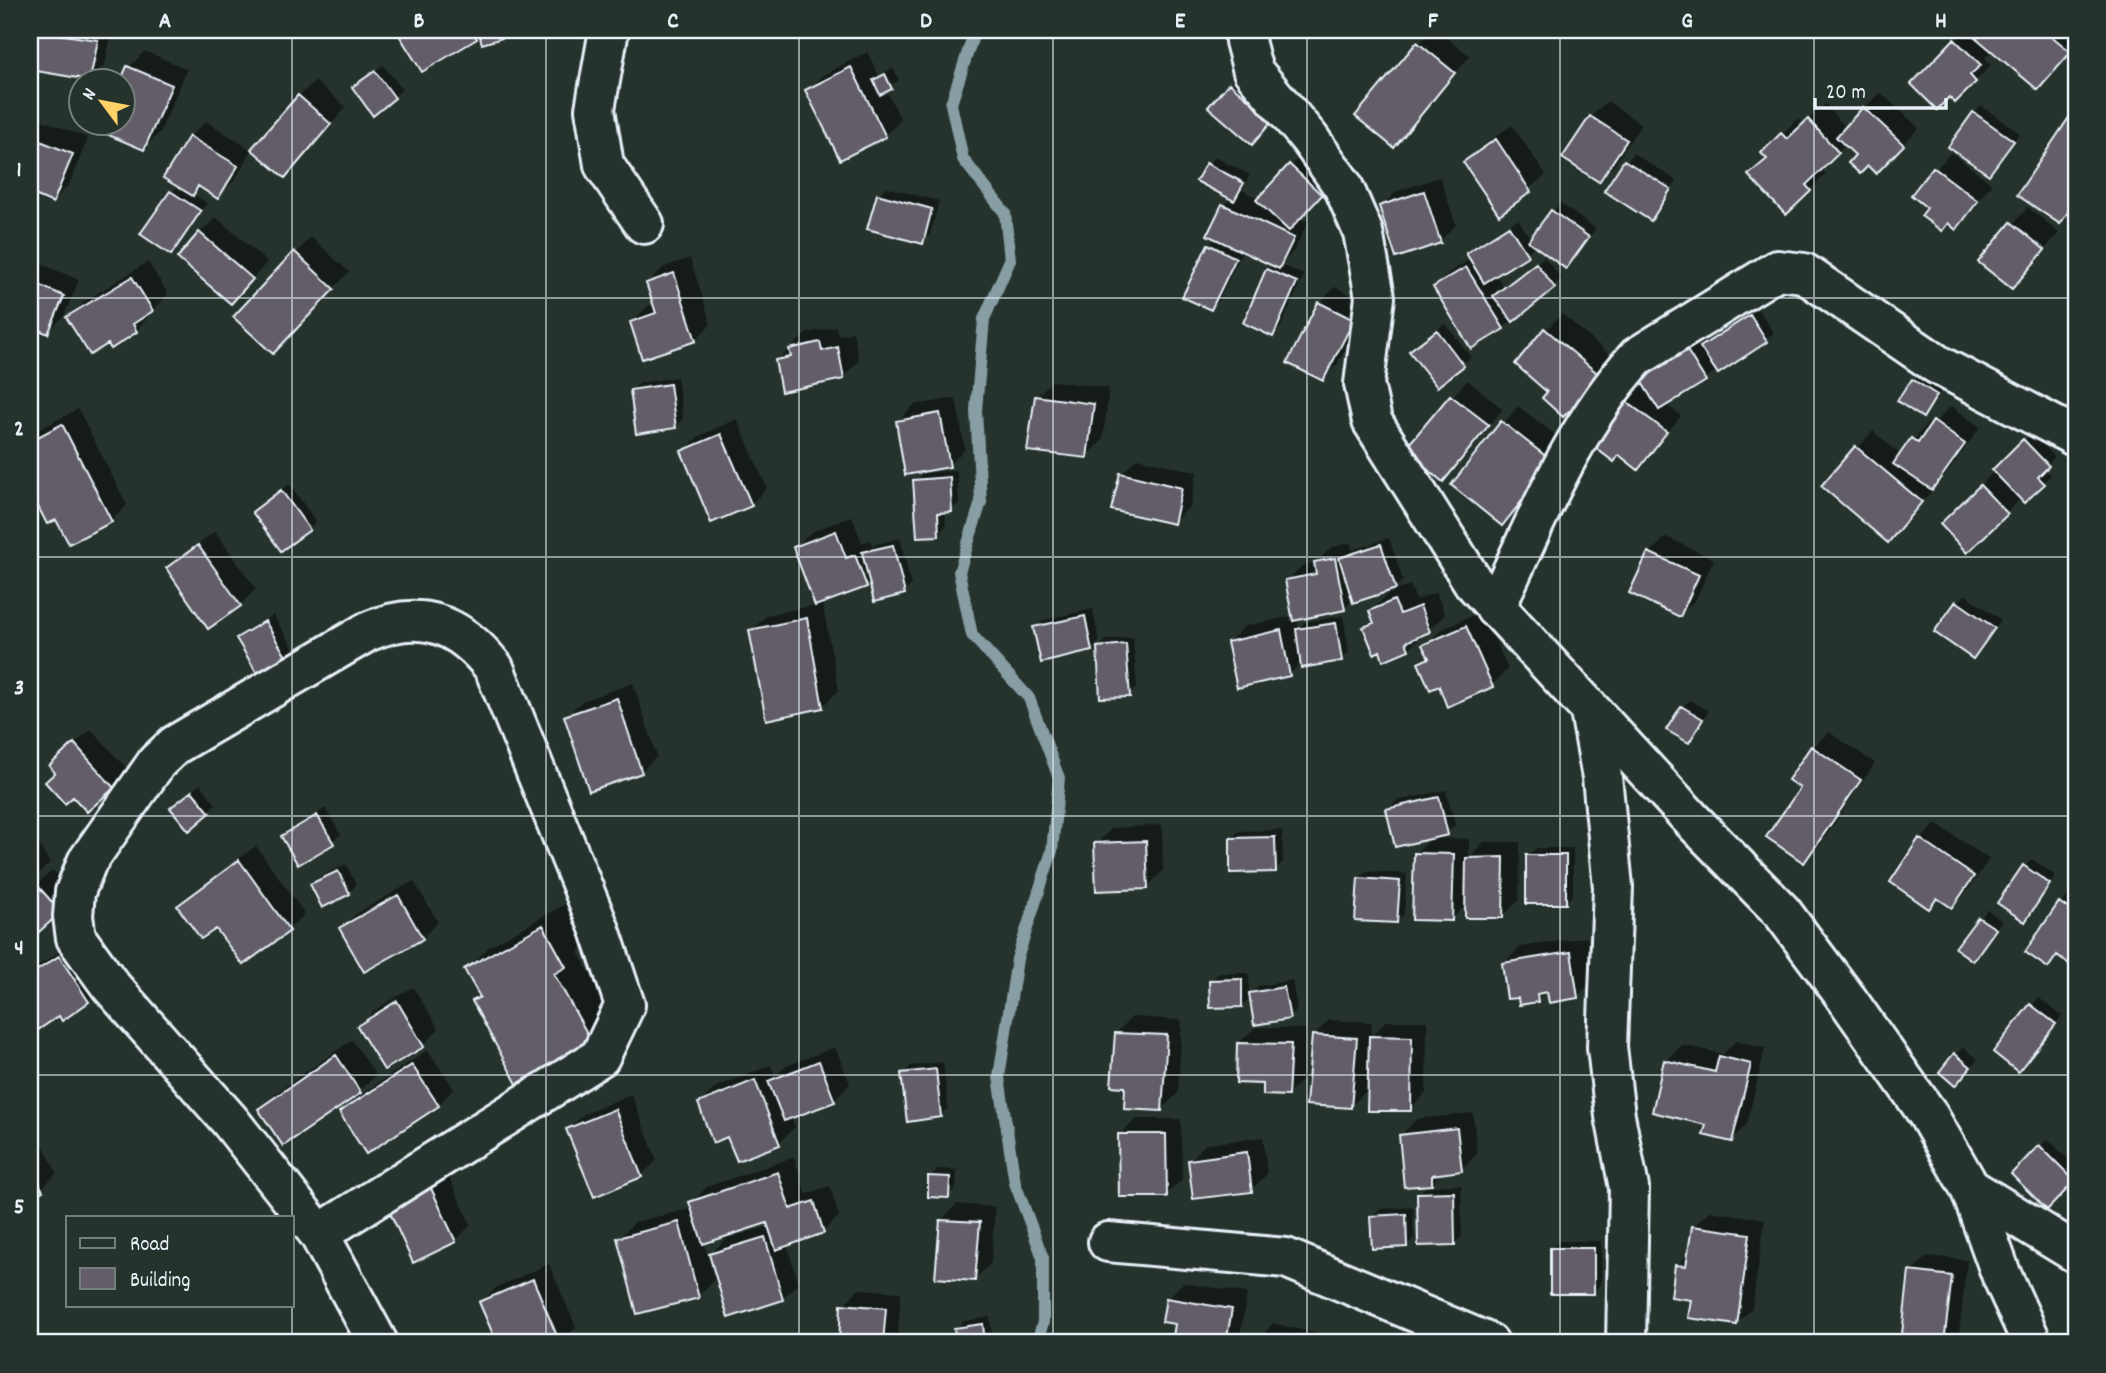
<svg xmlns="http://www.w3.org/2000/svg" width="2106" height="1373" font-family="Dekko,sans-serif">
<style>
.shadow{fill:#0007;fill-rule:evenodd}
.lines{fill:none;stroke-linecap:round;stroke-linejoin:round}
.stream{stroke:#879ea5;stroke-width:12}
.building{fill:#635d67;stroke:#e8f1f8;stroke-width:2}
.minor-casing{stroke:#e8f1f8;stroke-width:44}
.minor{stroke:#26332d;stroke-width:38}
.grid{fill:none;stroke:#e8f1f8;stroke-width:2;stroke-opacity:0.55}
.neatline{fill:none;stroke:#e8f1f8;stroke-width:2.5}
.grid-label{font-size:23px;text-anchor:middle;font-weight:bold;fill:#e8f1f8}
</style>
<rect width="100%" height="100%" fill="#26332d"/>
<filter id="ink" filterUnits="userSpaceOnUse"><feTurbulence type="fractalNoise" baseFrequency=".0143" numOctaves="2"/><feDisplacementMap in="SourceGraphic" scale="14" xChannelSelector="R" yChannelSelector="G"/><feConvolveMatrix kernelMatrix="1 2 1 2 8 2 1 2 1" color-interpolation-filters="sRGB"/></filter>
<g filter="url(#ink)">
<!-- shadow -->
<path class="shadow" d="M30,30H112L105,64L89,80L30,68ZM98,31L101,32L95,64H92Z
M407,30H523L483,42L480,33L476,37L401,35Z
M1431,30H1437L1470,56L1394,146L1358,116Z
M1966,30H2076V46L2038,88L1993,50L1985,58L1991,65L1955,101L1950,95L1913,84Z
M145,51L187,69L160,132L144,148L122,122L129,67Z
M867,52L879,76L893,68L899,80L886,90L901,120L885,136L807,91L823,75Z
M383,65L402,89L394,97L362,80Z
M1238,76L1279,112L1259,135L1230,84Z
M315,81L346,107L301,160L299,96Z
M1880,92L1919,128L1892,156L1858,155L1846,144L1821,169L1826,174L1810,190L1764,153L1798,118L1804,124L1825,104L1846,128Z
M1607,101L1641,124L1615,164L1599,180L1565,157L1591,117Z
M1982,106L2020,133L1988,173L1974,113Z
M2076,111V205L2060,222L2073,114Z
M30,115L88,138L69,185L53,201L30,191Z
M206,121L252,150L234,181L218,196L201,186L193,194L207,203L171,252L143,233L178,185L190,137Z
M1512,125L1546,175L1500,212L1465,162L1481,147Z
M1306,150L1337,178L1300,218L1308,222L1294,251L1281,265L1304,275L1281,327L1273,335L1268,270L1273,264L1243,250L1218,301L1211,308L1209,245L1217,237L1224,205L1231,198L1207,164L1215,157L1250,175L1242,190L1260,199Z
M1951,152L1992,184L1955,227L1914,195Z
M1633,153L1677,181L1651,218L1607,191Z
M1440,177L1456,225L1440,241L1381,207L1397,191Z
M886,187L939,201L930,235L922,242L879,195Z
M1560,203L1596,229L1566,266L1537,245L1496,274L1504,288L1544,257L1562,279L1503,328L1435,287L1451,271L1471,259L1468,254L1476,246L1518,219L1531,240Z
M2028,207L2059,233L2012,287L1980,262Z
M216,217L267,262L246,286L200,233Z
M311,237L349,272L289,336L296,253Z
M690,258L711,324L695,340L632,322L648,306L655,304L648,283L664,267Z
M30,259L79,280L64,316L48,332L30,326Z
M148,262L168,294L136,331L69,317L85,301Z
M1335,287L1368,304L1338,363L1322,379L1320,303Z
M1758,309L1774,333L1666,404L1681,416L1638,467L1624,400L1640,384L1650,391L1697,324L1708,342Z
M1562,314L1623,366L1550,392L1546,330Z
M1445,323L1471,357L1437,385L1411,351Z
M836,327L838,336L853,332L859,361L843,377L777,361L807,333Z
M1921,372L1944,387L1922,416L1900,401Z
M677,377L683,419L675,427L632,390L640,383Z
M1467,380L1503,409L1443,480L1407,450Z
M1052,381L1109,388L1103,440L1087,456L1036,397Z
M956,398L965,449L949,465L898,421L914,405Z
M1518,406L1568,445L1502,524L1453,485Z
M1951,406L1980,427L1948,472L1888,541L1823,486L1873,431L1901,455L1928,423L1932,426Z
M78,409L127,505L111,521L57,517L48,522L30,487V477L35,472L30,461V438L38,430Z
M737,419L767,488L751,504L683,452L699,436Z
M2032,433L2055,457L2044,468L2051,475L2024,500L2021,498L1967,551L1942,524Z
M1137,458L1197,472L1190,506L1174,522L1121,474Z
M957,470L959,503L951,510L945,511L946,526L938,534L915,480L923,473Z
M289,484L316,521L309,529L262,505Z
M852,516L862,543L871,540L873,545L900,538L911,585L904,593L871,581L822,602L839,690L823,706L751,631L767,615L817,605L795,548L811,532Z
M215,531L256,589L240,605L168,568Z
M1666,537L1714,559L1696,599L1680,615L1650,553Z
M1389,538L1403,580L1395,588L1354,599L1344,609L1297,618L1299,628L1305,622L1343,616L1349,652L1342,659L1302,662L1289,674L1229,642L1245,626L1293,616L1287,581L1303,565L1316,562L1332,547L1351,543L1352,550Z
M1410,585L1416,600L1436,592L1445,615L1408,649L1381,648L1366,628L1374,619L1371,611L1387,595Z
M1965,594L2001,620L1972,657L1937,632Z
M1093,609L1099,642L1092,649L1035,628L1043,620Z
M1482,611L1508,669L1492,685L1440,684L1420,663L1429,655L1425,646L1441,630Z
M273,615L301,661L293,669L239,639Z
M1133,637L1137,687L1129,695L1099,648L1106,640Z
M633,683L657,756L641,772L566,717L582,701Z
M1690,700L1709,711L1688,741L1682,707Z
M91,729L129,771L88,810L57,772L67,750Z
M1829,732L1875,763L1820,845L1804,861L1813,747Z
M200,784L216,804L189,828L180,801Z
M1446,790L1455,825L1447,833L1388,809L1396,801Z
M325,808L341,835L299,862L284,836Z
M1936,824L1989,859L1968,890L1952,906L1939,897L1929,907L1920,840Z
M1162,825L1163,871L1147,887L1096,844L1112,828Z
M30,830L50,863L30,881Z
M1282,830L1283,862L1275,870L1231,838L1239,831Z
M1432,838L1469,839V857L1484,842H1520L1519,900L1503,916L1467,904L1451,919L1415,854Z
M256,846L305,914L289,929L243,963L217,926L179,906L195,891Z
M1536,848H1573V895L1565,902L1528,856Z
M2032,859L2056,876L2024,920L2025,866Z
M346,864L356,885L349,893L312,885L320,877Z
M53,870L75,895L30,938V890Z
M1367,871L1407,874L1404,914L1397,921L1359,878Z
M414,881L438,922L422,938L341,929L357,913Z
M2076,888V967L2059,955L2048,966L2061,903Z
M567,903L588,942L578,952L614,1017L591,1040L474,1002L480,995L466,969L490,946Z
M1987,910L2002,921L1973,958L1958,948Z
M1587,937L1593,980L1577,996L1548,989L1537,1000L1504,963L1520,947Z
M76,941L104,985L88,1001L62,1018L60,1014L38,1028L30,1014V971Z
M1219,973H1249V995L1258,986L1292,980L1297,1009L1289,1017L1251,996L1242,1006L1211,981Z
M413,987L439,1029L423,1045L360,1026L375,1010Z
M2039,998L2062,1016L2025,1062L2032,1005Z
M1132,1017L1182,1020L1178,1093L1162,1109L1127,1085L1116,1033Z
M1329,1020L1372,1022L1371,1037L1386,1021H1427L1426,1093L1410,1109L1370,1087L1351,1106L1313,1036Z
M1255,1027L1306,1029L1304,1078L1288,1094L1264,1083L1239,1043Z
M352,1040L376,1075L360,1091L284,1143L260,1109L276,1093Z
M1736,1041L1765,1048L1747,1124L1731,1140L1708,1124L1666,1061L1682,1045L1723,1054Z
M835,1047L850,1084L834,1100L791,1117L795,1127L779,1143L728,1135L700,1103L716,1087L771,1065L775,1076L786,1066Z
M1963,1047L1978,1059L1963,1077L1956,1055Z
M428,1050L454,1089L438,1105L342,1113L357,1097Z
M943,1062L948,1108L940,1115L903,1074L911,1066Z
M631,1094L657,1160L641,1176L568,1129L584,1114Z
M1473,1113L1477,1154L1461,1170L1443,1172L1428,1186L1461,1185L1462,1236L1454,1244L1419,1194L1429,1183L1401,1135L1417,1119Z
M30,1119L57,1173L41,1189L30,1195Z
M1136,1119H1181L1182,1179L1166,1195L1120,1135Z
M1263,1137L1267,1174L1251,1190L1190,1160L1206,1144Z
M2048,1139L2076,1167V1177L2047,1207L2013,1174Z
M794,1157L806,1194L830,1186L839,1216L823,1232L787,1244L798,1283L782,1299L711,1254L727,1238L770,1226L768,1220L704,1242L714,1280L698,1296L619,1238L635,1222L693,1208L691,1203L707,1187Z
M938,1169L957,1170L956,1188L948,1196L930,1177Z
M446,1171L471,1225L455,1241L389,1206Z
M957,1204L995,1207L991,1263L975,1279L941,1220Z
M1413,1207L1414,1238L1406,1245L1372,1216L1380,1209Z
M1709,1211L1765,1219L1752,1308L1736,1324L1693,1299L1677,1266L1689,1253L1693,1227Z
M1559,1241H1601V1284L1593,1292L1552,1249Z
M1927,1256L1967,1260L1959,1333L1949,1343H1902L1911,1272Z
M549,1264L576,1327L560,1343H514L509,1333L481,1302L497,1287Z
M1183,1283L1247,1293L1240,1336L1233,1343H1174L1177,1323L1167,1299Z
M859,1289L901,1292L897,1343H840L843,1305Z
M990,1317L993,1343H958L956,1329L964,1321Z
M1273,1323L1341,1340V1343H1256Z"/>
<g class="lines">
<!-- stream -->
<path class="stream" d="M975,30L951,104L963,159L1005,213L1010,260L984,319L976,410L981,502L959,572L972,635L1029,698L1059,778L1052,851L1017,959L999,1077L1015,1183L1043,1258V1322L1037,1343"/>
</g>
<!-- building -->
<path class="building" d="M30,30L98,40L90,80L30,70Z
M407,30H472L477,39L422,72L399,35Z
M478,30H529L482,44Z
M1971,30H2044L2071,52L2038,90L1969,32Z
M1954,39L1981,65L1970,75L1976,82L1955,103L1949,97L1937,110L1911,84Z
M1417,42L1455,73L1394,148L1355,116Z
M127,66L172,85L144,150L99,131L103,122H122L121,80Z
M851,67L886,137L840,160L805,90Z
M375,71L395,98L373,116L352,87Z
M885,74L892,89L880,95L873,80Z
M1229,83L1273,120L1252,145L1208,107Z
M298,95L331,124L285,178L251,149Z
M1863,107L1904,145L1876,174L1868,166L1860,174L1848,163L1855,155L1836,137Z
M1973,112L2014,141L1989,175L1948,147Z
M2072,113L2076,116V200L2060,224L2017,195Z
M1590,116L1627,140L1599,182L1562,158Z
M1808,119L1839,153L1806,185L1811,191L1786,215L1748,175L1767,159L1761,153L1781,133L1787,139Z
M189,136L238,166L218,199L198,186L193,196L163,178Z
M30,137L73,154L53,203L30,193Z
M1496,139L1531,192L1499,215L1463,162Z
M1624,160L1671,189L1651,221L1604,191Z
M1206,163L1244,183L1234,201L1196,181Z
M1289,164L1322,195L1289,231L1256,200Z
M1933,167L1978,201L1956,230L1948,223L1942,231L1921,216L1927,208L1911,195Z
M170,191L201,211L171,255L140,234Z
M1424,191L1441,243L1396,258L1379,206Z
M877,194L932,209L923,244L867,229Z
M1222,204L1294,238L1279,269L1207,235Z
M1551,210L1589,237L1566,269L1528,241Z
M2011,222L2045,250L2012,289L1978,262Z
M1509,226L1528,256L1484,283L1466,253Z
M199,232L253,279L231,304L177,258Z
M1208,244L1236,258L1211,310L1182,297Z
M294,251L334,289L273,354L233,317Z
M1536,263L1555,288L1513,322L1493,296Z
M1466,267L1504,329L1471,349L1433,287Z
M1266,269L1297,282L1273,337L1243,323Z
M674,273L696,341L642,359L630,322L656,313L646,283Z
M132,277L153,311L133,324L137,332L111,349L108,344L90,355L66,317Z
M30,281L64,296L48,334L30,326Z
M1318,302L1354,320L1323,381L1287,363Z
M1750,315L1767,342L1718,374L1700,347Z
M1544,328L1609,383L1578,419L1569,411L1563,417L1542,398L1547,392L1515,364Z
M1437,330L1464,366L1437,387L1409,351Z
M1680,339L1706,381L1659,410L1633,368Z
M820,342L822,351L838,347L844,379L781,392L775,360L791,357L789,349Z
M1912,379L1937,395L1923,418L1897,401Z
M670,384L676,428L636,434L630,390Z
M1450,395L1489,425L1443,482L1404,450Z
M1035,396L1094,404L1087,458L1027,451Z
M1623,399L1667,432L1638,470L1619,455L1614,462L1589,443Z
M940,413L950,467L905,475L896,421Z
M1501,421L1553,462L1502,526L1451,485Z
M1933,421L1965,444L1932,490L1893,464L1911,438L1918,443Z
M62,424L112,522L69,544L56,520L47,524L30,491V477L34,475L30,465V441Z
M721,434L752,506L711,523L681,451Z
M2023,439L2049,466L2038,477L2045,484L2024,503L1992,470Z
M1855,446L1922,502L1888,543L1821,486Z
M1120,473L1182,488L1174,524L1111,510Z
M950,477L952,512L938,513L939,536L917,537L913,480Z
M1980,485L2008,514L1967,553L1940,524Z
M281,490L310,530L281,551L252,512Z
M836,531L846,558L855,555L867,587L815,606L793,547Z
M1381,544L1396,589L1353,603L1339,558Z
M198,545L241,606L208,629L166,568Z
M893,545L905,594L874,602L862,552Z
M1648,552L1699,575L1680,617L1629,593Z
M1335,558L1345,610L1293,621L1285,580L1316,574L1314,562Z
M1394,600L1400,614L1420,606L1430,632L1406,642L1409,650L1383,661L1380,651L1374,654L1363,627L1374,623L1369,611Z
M1956,601L1995,628L1973,659L1934,632Z
M1085,616L1092,651L1041,663L1033,627Z
M807,618L823,708L766,720L749,630Z
M265,621L294,670L266,688L236,638Z
M1336,623L1342,661L1301,668L1296,629Z
M1466,626L1493,687L1447,707L1439,686L1430,690L1418,663L1429,658L1422,645Z
M1281,630L1290,676L1237,688L1227,642Z
M1126,644L1130,697L1100,698L1097,647Z
M617,698L642,773L589,791L564,716Z
M1681,706L1703,719L1689,743L1666,730Z
M74,743L114,788L87,812L73,797L65,804L45,782L55,773L49,766Z
M1811,746L1861,780L1804,863L1766,837L1800,788L1788,780Z
M192,791L210,813L189,831L170,808Z
M1439,797L1448,835L1395,847L1386,809Z
M317,815L334,844L298,865L281,836Z
M1275,837L1276,872L1230,873V838Z
M1919,838L1974,876L1952,908L1937,898L1929,909L1890,882Z
M1146,841L1148,889L1096,891L1094,843Z
M1414,853L1454,854L1452,921L1412,920Z
M1526,855H1566V904H1526Z
M1504,857L1503,918H1465L1466,858Z
M239,860L290,931L243,965L216,929L201,939L177,906Z
M2023,865L2050,884L2025,922L1997,903Z
M338,871L350,894L322,908L310,884Z
M1358,878L1400,881L1397,923L1355,921Z
M36,884L61,912L30,940V890Z
M398,895L423,939L364,972L339,928Z
M2059,902L2076,914V969L2057,955L2048,968L2025,952Z
M1978,917L1996,929L1973,961L1955,948Z
M543,925L566,967L554,974L592,1042L517,1084L472,1001L480,997L464,969Z
M1571,952L1578,998L1549,1003L1547,992L1537,994L1538,1002L1519,1005L1518,998L1507,999L1502,963Z
M59,956L89,1002L62,1021L59,1016L38,1030L30,1018V975Z
M1242,979V1007L1210,1008L1209,980Z
M1284,987L1290,1019L1254,1025L1249,993Z
M397,1001L424,1047L384,1070L357,1026Z
M2030,1004L2056,1024L2018,1072L1993,1052Z
M1115,1033L1167,1035L1162,1111L1124,1109L1125,1087L1111,1086Z
M1312,1035L1357,1038L1351,1108L1306,1105Z
M1369,1036L1412,1037L1411,1111H1367Z
M1237,1043L1291,1044L1288,1096L1263,1095V1084L1236,1083Z
M1954,1053L1971,1067L1955,1086L1939,1072Z
M336,1055L361,1093L283,1146L258,1109Z
M1719,1056L1751,1064L1732,1142L1703,1135L1706,1125L1652,1112L1664,1060L1715,1072Z
M819,1061L835,1102L784,1121L768,1081Z
M412,1065L439,1106L366,1154L339,1112Z
M936,1069L941,1117L907,1122L901,1073Z
M755,1080L780,1145L737,1161L727,1137L713,1143L698,1103Z
M615,1109L642,1177L594,1197L566,1129Z
M1457,1128L1462,1171L1432,1175V1185L1404,1187L1399,1135Z
M1118,1134H1166L1167,1197H1119Z
M2039,1145L2075,1181L2047,1210L2011,1174Z
M1247,1152L1252,1192L1193,1199L1188,1160Z
M30,1166L43,1191L30,1197Z
M778,1172L790,1209L814,1201L824,1233L776,1250L767,1223L703,1244L689,1202Z
M928,1176L950,1177L949,1198L928,1197Z
M430,1186L456,1242L413,1263L387,1206Z
M1454,1192L1455,1245L1418,1246L1417,1193Z
M1406,1214L1407,1247L1372,1249L1370,1216Z
M940,1220L980,1222L975,1281L935,1278Z
M679,1222L699,1298L637,1314L617,1238Z
M1692,1226L1750,1234L1737,1325L1688,1318L1691,1300L1671,1297L1675,1265L1686,1266Z
M765,1237L783,1300L728,1318L709,1254Z
M1550,1248H1594V1294H1550Z
M1909,1271L1952,1276L1944,1343H1901Z
M533,1279L560,1343H512L508,1336L496,1341L479,1302Z
M1166,1298L1232,1309L1226,1343H1172L1175,1324L1162,1322Z
M841,1304L886,1308L883,1343H839Z
M983,1324L985,1343H956L954,1328Z
M1255,1338L1276,1343H1254Z"/>
<g class="lines">
<!-- minor casing -->
<g class="minor-casing">
<path id="minor" d="M609,30L595,109L604,165L644,224
M1247,30L1245,41L1253,71L1309,138L1343,186L1363,232L1375,297L1364,384L1372,421L1473,582L1692,820L1782,912L1847,999L1927,1113L1970,1188L2001,1274L2032,1343
M1495,608C1536,522 1572,428 1637,357L1777,270L1804,273L1938,365L2076,437
M1590,711L1602,777L1613,887L1607,1047L1615,1116L1629,1188L1626,1343
M1970,1188L2076,1253
M319,1234L600,1057L625,1005L600,930L494,668C459,623 420,608 367,632L175,745L157,762L87,862L75,892L73,916L76,938L110,985L230,1121L319,1234L378,1343
M1108,1242L1286,1258L1489,1343"/>
</g>
<!-- minor -->
<use href="#minor" class="minor"/>
</g>
</g>
<!-- grid -->
<path class="grid" d="M292,30V1217M546,30V1343M799,30V1343M1053,30V1343M1307,30V1343M1560,30V1343M1814,30V1343M30,298H2076M30,557H2076M30,816H2076M30,1075H2076M292,1305V1343"/>
<!-- margin -->
<rect width="2106" height="1373" fill="none" stroke="#26332d" stroke-width="77"/>
<!-- legend -->
<rect x="66" y="1216" width="228" height="91" fill="#26332d" stroke="#747f7e" stroke-width="2"/>
<rect x="80" y="1238" width="35" height="10" fill="#26332d" stroke="#747f7e" stroke-width="2"/>
<text x="130" y="1250" font-size="21" fill="#e8f1f8">Road</text>
<rect x="80" y="1268" width="35" height="21" fill="#635d67" stroke="#747f7e" stroke-width="2"/>
<text x="130" y="1286" font-size="21" fill="#e8f1f8">Building</text>
<!-- north arrow -->
<g transform="translate(102 102) rotate(302)"><circle r="33" fill="#26332d" stroke="#747f7e" stroke-width="2"/>
<path d="M0-5L12 26L0 18L-12 26Z" fill="#ffd166"/>
<text y="-10" font-size="19" font-weight="bold" text-anchor="middle" fill="#e8f1f8">N</text>
</g>
<!-- scale -->
<path d="M1815 98v10h131v-10" fill="none" stroke="#e8f1f8" stroke-width="3.5"/>
<text x="1826" y="98" font-size="21" fill="#e8f1f8" stroke="#26332d" stroke-width="5" paint-order="stroke">20 m</text>
<rect x="38" y="38" width="2030" height="1296" class="neatline"/>
<g class="grid-label">
<text x="165" y="27">A</text>
<text x="419" y="27">B</text>
<text x="673" y="27">C</text>
<text x="926" y="27">D</text>
<text x="1180" y="27">E</text>
<text x="1433" y="27">F</text>
<text x="1687" y="27">G</text>
<text x="1941" y="27">H</text>
<text x="19" y="176">1</text>
<text x="19" y="435">2</text>
<text x="19" y="694">3</text>
<text x="19" y="954">4</text>
<text x="19" y="1213">5</text>
</g>
</svg>
